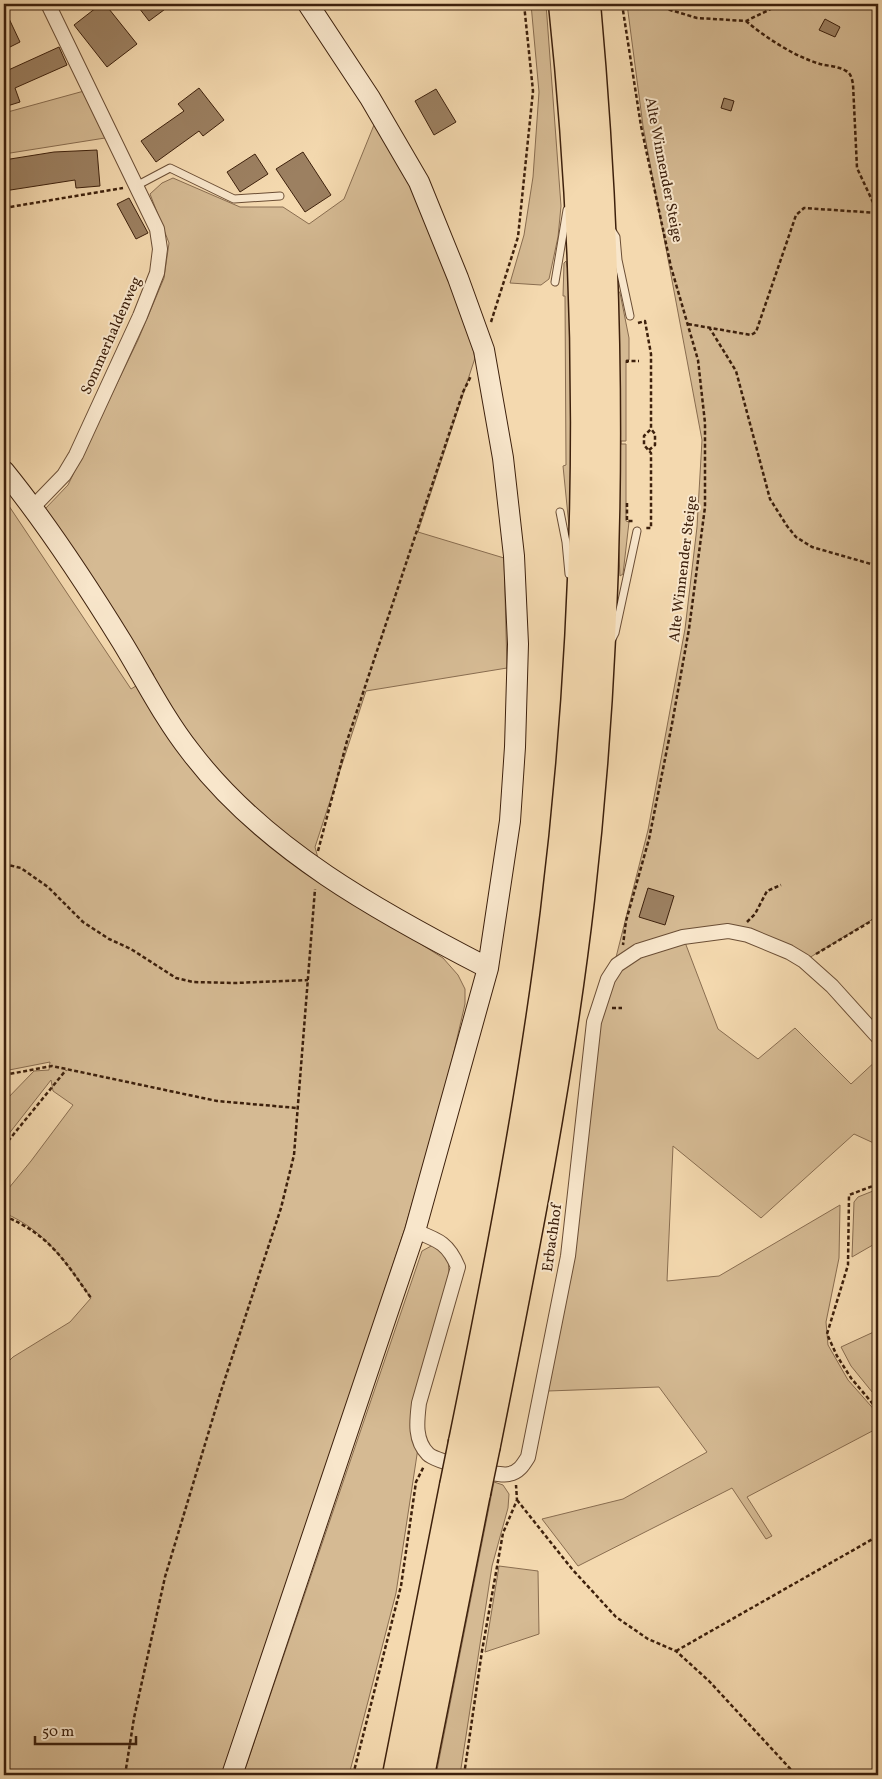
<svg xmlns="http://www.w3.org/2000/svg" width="882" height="1779" font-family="Vollkorn,serif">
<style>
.green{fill:#d5ba93;stroke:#896d50}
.building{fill:#9c8061;stroke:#3d200c}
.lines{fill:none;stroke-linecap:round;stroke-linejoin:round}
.lane-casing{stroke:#6b4e35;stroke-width:9}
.street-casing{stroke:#6b4e35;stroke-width:16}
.secondary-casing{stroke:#3d200c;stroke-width:22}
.highway-casing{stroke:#3d200c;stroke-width:29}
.path{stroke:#3d200c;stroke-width:2.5;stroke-dasharray:4 2.5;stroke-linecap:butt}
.lane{stroke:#f8e6cb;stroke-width:7}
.street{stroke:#f8e6cb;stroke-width:14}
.secondary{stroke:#f8e6cb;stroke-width:20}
.highway{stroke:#f4d9af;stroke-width:26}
.highway-bridge-casing{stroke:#3d200c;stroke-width:29;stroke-linecap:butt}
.highway-bridge{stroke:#f4d9af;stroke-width:26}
.labels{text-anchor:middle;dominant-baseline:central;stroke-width:4;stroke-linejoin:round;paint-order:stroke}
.street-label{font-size:15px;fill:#3d200c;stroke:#f8e6cb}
</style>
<rect width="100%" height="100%" fill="#f4d9af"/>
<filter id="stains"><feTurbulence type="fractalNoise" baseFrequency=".004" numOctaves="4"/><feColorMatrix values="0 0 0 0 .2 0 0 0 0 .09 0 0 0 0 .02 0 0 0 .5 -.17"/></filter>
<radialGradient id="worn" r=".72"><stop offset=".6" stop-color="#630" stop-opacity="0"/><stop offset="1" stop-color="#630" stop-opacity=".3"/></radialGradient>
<!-- green -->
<path class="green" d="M531,4H546L561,206L558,237L549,279L541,285L510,283L524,235L533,177L539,92Z
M627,4H878V916L804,961L748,935L683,937L718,1029L758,1059L795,1028L851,1084L878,1059V1145L854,1134L761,1218L673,1146L667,1281L719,1276L840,1205L839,1258L826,1322L828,1345L848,1380L878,1414V1428L747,1497L772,1536L766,1539L732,1488L578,1566L542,1519L623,1499L707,1452L659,1387L548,1391L599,1025L648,830L685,629L697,527L702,440L643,126Z
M84,91L105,138L4,154V113Z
M376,120L419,190L467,322L475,358L418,532L504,558L507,668L366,691L315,847L325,884L443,958L458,975L465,989V1004L445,1090L405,1228L224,1775H4V1366L13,1357L70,1322L91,1298C67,1264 44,1229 4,1213V1194L31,1161L73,1105L53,1091L51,1080L4,1140V1102L34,1071L49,1070L50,1062L4,1071V512L9,506L131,689L154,675L44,510L68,485L138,340L164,278L169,243L150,194L162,183L173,178L240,207H283L309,224L344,199Z
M566,261L569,275L574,528L569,526L563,466L566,465L565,296H563L564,263Z
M617,289L620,293L629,338V360H626V441H621V444H626V521L629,522L623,574L620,576L617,516Z
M878,1189V1242L852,1257L854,1202L858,1197Z
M433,1245L443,1249L448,1259L449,1273L412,1410L418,1448L396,1593L349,1775H243L422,1251Z
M878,1330V1397L877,1398L851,1366L841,1347Z
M494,1482L503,1485L509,1494L508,1508L492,1566L460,1775H436Z
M499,1566L538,1571L539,1634L485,1652Z"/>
<!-- building -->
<path class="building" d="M101,4H105L137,44L107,67L74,25Z
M136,4H172L149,21Z
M4,8L20,42L4,50Z
M825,19L840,27L835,37L819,30Z
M59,47L67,65L15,88L20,102L4,107V72Z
M199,88L224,120L203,136L199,131L156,162L141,141L184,111L178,104Z
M436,89L456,122L434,135L415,101Z
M724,98L734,101L731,111L721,108Z
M97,150L100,186L76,188L75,180L4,191V160L54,152Z
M303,152L331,195L305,212L276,169Z
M255,154L268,174L240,192L227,172Z
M129,198L148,233L136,239L117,204Z
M648,888L674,896L665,925L639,917Z"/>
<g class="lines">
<!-- lane casing -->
<g class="lane-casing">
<path id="lane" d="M136,186L170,168L234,199L280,196
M611,229L616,237L618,260L630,316
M555,282L567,210
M560,512L566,542L569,574
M612,639L615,633L637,531"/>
</g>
<!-- street casing -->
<g class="street-casing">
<path id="street" d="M33,507L64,475L76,455L140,316L157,273L160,249L157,229L48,4
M415,1231C438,1240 448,1243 458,1267L419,1403C417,1420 414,1440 428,1454C436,1462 498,1477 509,1474C519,1472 523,1465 528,1457L568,1256L594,1022L608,979L617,965L638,951L683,937L728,931L748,935L789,952L804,961L832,986L878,1037"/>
</g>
<!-- secondary casing -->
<g class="secondary-casing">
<path id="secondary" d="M4,471C48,525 85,582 122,642C144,678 164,718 190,751C264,849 381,913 488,968
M232,1775L415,1231L488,968L510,821L515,747L518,644L514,556L503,458L484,350L458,278L419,182L370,98L308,4"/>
</g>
<!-- highway casing -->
<g class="highway-casing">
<path id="highway" d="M462,1442C498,1266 532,1090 554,912C591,611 594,305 562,4
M487,1445C523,1264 560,1082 581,899C615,601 614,302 587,4
M396,1775L453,1486
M421,1775L477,1493"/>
</g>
<!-- path -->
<path class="path" d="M622,4L641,126L671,267L698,360L705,423V507L689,629L672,724L649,839L626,921L623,945
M650,4L697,18L746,21L781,4
M746,21C766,38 794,56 820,64C828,66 838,66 846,71C851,73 852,79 853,84L857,168L878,213
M4,208L123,188
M491,322L518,237L533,91L524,4
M638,323L645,321L651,354V429L644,436V445L651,453V528H646
M688,324L751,335L756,332L794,221L796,215L804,208L878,213
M709,327L736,371L770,499L787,526L796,537L812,547L878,566
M627,363V361H639
M649,450L655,445V434L651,429
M627,503V521H634
M318,851L347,741L463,392L471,376
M4,864L21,868L48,887L83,922L109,939L131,949L176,978L193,982L235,983L308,980
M747,922L755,914L767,891L781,885
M816,954L878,917
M612,1008H622
M4,1075L52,1066L217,1101L297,1108
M4,1146L66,1070
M878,1184L849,1195L848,1265L827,1334L837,1356L851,1378L878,1410
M4,1216C49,1234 64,1260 91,1298
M517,1500L572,1569L616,1617L648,1639L676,1651L709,1681L796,1775
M676,1651L878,1536
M125,1775L134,1718L165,1577L221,1391L281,1208L294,1155L315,889
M353,1775L401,1586L416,1482L424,1466
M464,1775L482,1651L503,1533L517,1500L516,1485"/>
<!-- lane -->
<use href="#lane" class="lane"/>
<!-- street -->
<use href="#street" class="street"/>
<!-- secondary -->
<use href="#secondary" class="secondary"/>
<!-- highway -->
<use href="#highway" class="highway"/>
<!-- highway-bridge casing -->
<g class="highway-bridge-casing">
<path id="highway-bridge" d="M453,1486L462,1442
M477,1493L487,1445"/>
</g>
<!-- highway-bridge -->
<use href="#highway-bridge" class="highway-bridge"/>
</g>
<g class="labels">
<!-- street labels -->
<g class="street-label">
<text transform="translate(663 170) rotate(79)">Alte Winnender Steige</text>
<text transform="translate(112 336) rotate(-66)">Sommerhaldenweg</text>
<text transform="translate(684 569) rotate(-83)">Alte Winnender Steige</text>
<text transform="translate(553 1238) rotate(-82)">Erbachhof</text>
</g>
</g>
<!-- margin -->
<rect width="882" height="1779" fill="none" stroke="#f4d9af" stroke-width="20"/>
<rect x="5" y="5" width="872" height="1769" fill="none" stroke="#3d200c" stroke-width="2.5"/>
<rect x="10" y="10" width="862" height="1759" fill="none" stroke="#3d200c"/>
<!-- scale -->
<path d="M35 1736v8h101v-8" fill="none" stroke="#3d200c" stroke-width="2.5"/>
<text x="42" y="1736" font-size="15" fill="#3d200c" stroke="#f8e6cb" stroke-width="4" paint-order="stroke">50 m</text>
<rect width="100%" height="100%" filter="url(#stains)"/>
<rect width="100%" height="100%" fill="url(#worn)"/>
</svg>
